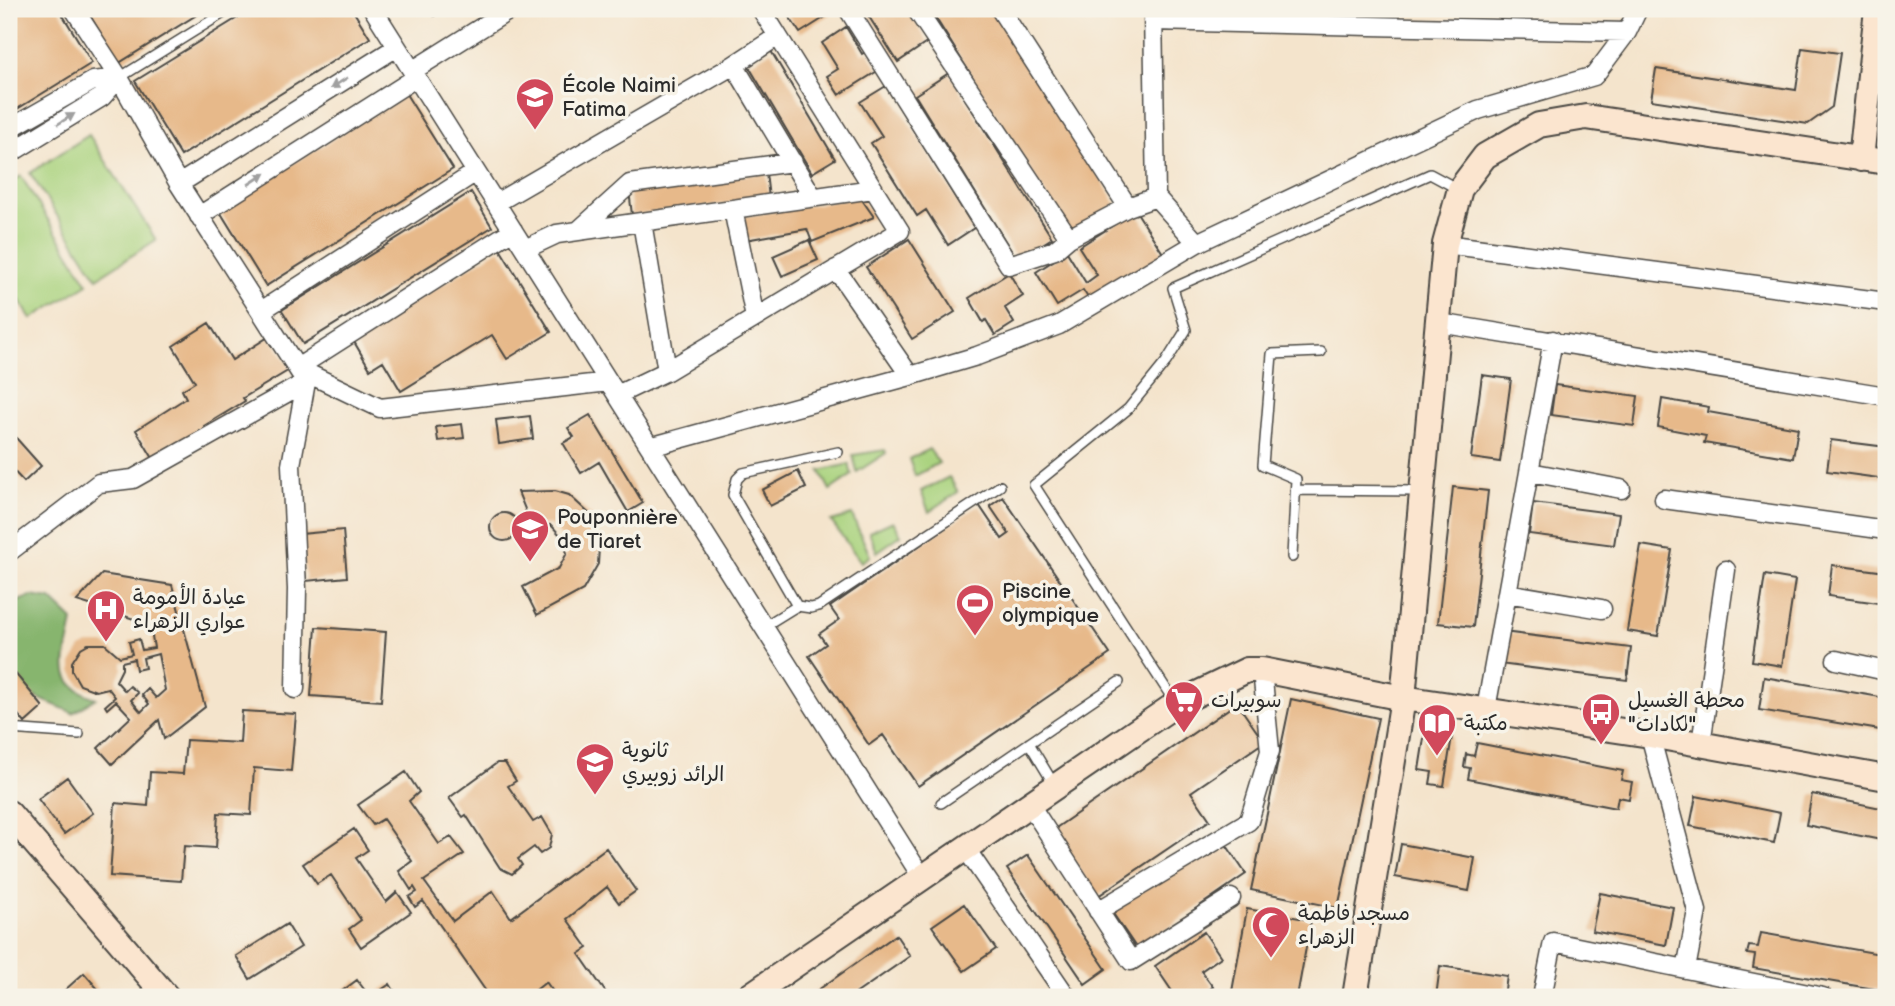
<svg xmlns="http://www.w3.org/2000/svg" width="1895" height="1006" font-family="'Balsamiq Sans','Playpen Sans Arabic',sans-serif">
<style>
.green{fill:#aad37f;stroke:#6a7f55;stroke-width:2}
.forest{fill:#87b56e;stroke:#59704c;stroke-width:2}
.building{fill:#e7b98a;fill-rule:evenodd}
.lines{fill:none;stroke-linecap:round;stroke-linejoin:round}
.lane-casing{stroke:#494743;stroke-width:12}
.street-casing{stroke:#494743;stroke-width:21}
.secondary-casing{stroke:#494743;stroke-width:28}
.lane{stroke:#fff;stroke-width:9}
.street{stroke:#fff;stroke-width:18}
.secondary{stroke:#fbe5cf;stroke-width:24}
.oneway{fill:#a0a0a0}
.labels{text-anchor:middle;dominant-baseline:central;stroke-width:7;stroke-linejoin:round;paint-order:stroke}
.poi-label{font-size:21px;fill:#2b2b2b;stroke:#f7f3e8;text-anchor:start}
</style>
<rect width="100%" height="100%" fill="#f7f3e8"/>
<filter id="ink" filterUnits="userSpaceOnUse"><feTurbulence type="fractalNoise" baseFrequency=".0143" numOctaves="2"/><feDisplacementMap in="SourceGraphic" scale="14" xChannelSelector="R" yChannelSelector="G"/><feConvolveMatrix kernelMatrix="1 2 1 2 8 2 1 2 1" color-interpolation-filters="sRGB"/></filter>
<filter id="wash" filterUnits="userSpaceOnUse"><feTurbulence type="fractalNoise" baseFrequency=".00686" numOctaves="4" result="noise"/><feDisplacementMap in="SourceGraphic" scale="28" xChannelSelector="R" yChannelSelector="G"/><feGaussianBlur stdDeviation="1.57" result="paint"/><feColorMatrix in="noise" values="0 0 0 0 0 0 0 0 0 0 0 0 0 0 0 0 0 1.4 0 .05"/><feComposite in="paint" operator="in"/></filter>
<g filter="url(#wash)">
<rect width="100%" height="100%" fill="#f4e4cc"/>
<!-- green -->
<path class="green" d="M89,135L156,240L97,278L30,173Z
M21,176L88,284L31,319L9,283V184Z
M929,449L939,463L915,476L909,459Z
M885,450L886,453L857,472L853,455Z
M849,464L852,475L830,490L820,471Z
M949,477L958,492L929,512L921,491Z
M852,515L870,556L861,562L831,521Z
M893,521L901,535L877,552L869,532Z"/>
<!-- forest -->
<path class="forest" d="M31,596L51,599L73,620C68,656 50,683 96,698L73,713C52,703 28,696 9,683V605Z"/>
<g id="blocks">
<!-- building -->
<path class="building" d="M9,9H59L92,63L9,114Z
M86,9H206L119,63Z
M252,9H352L370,38L181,156L135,81Z
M430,9H446L434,16Z
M784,9H838L800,33Z
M864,9H907L928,42L898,62Z
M930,9H994L1116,204L1070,233Z
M846,27L862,54L867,51L879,70L839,95L827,76L838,69L822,43Z
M1802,48L1840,53L1832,107L1808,124L1651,100L1656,69L1796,90Z
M771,51L835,159L812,173L748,65Z
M949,73L1052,238L1017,260L915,95Z
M886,86L974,228L948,245L926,210L917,216L871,143L882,136L860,102Z
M406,94L453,169L266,286L219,210Z
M766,173L769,198L632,215L629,190Z
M471,192L492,227L303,344L282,310Z
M860,197L874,217L812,242L807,229L745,240L741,217Z
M1136,211L1164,255L1090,301L1083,290L1057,306L1036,272L1067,252L1086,283L1097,275L1079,247Z
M909,239L955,312L912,339L866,267Z
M809,240L818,260L782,276L773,256Z
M500,249L551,332L507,359L492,335L401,391L383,361L370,369L353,340Z
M1009,273L1023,296L1005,308L1014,323L995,335L986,320L983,322L969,298Z
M209,323L232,360L270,336L291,369L243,398L245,401L204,426L205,429L154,460L136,430L186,398L182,390L195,382L173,346Z
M1482,375L1511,379L1500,462L1471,458Z
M1555,385L1638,396L1634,426L1551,415Z
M1662,399L1709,407L1708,412L1798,428L1793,458L1704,443L1706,436L1658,427Z
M590,415L643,503L628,512L599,462L581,473L563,443L574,437L568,428Z
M530,416L533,439L499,444L496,420Z
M462,424L464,438L438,441L436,427Z
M9,430L41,466L24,482L9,466Z
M1831,440L1886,447V479L1827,471Z
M798,471L806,488L770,506L762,490Z
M1453,487L1488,491L1473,627L1438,623Z
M555,491L569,495L594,518L599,547L598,564L583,590L537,615L523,587L559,568L567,553L561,536L551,525L531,524L518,492Z
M1003,497L1110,654L918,786L883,735L869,745L809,656L826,644L819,634L839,620L830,607L979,505L1002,539L1009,534L990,506Z
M1533,503L1619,514L1614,545L1529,534Z
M490 527a14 14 0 1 1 28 0a14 14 0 1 1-28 0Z
M343,530L347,577L306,581L301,534Z
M1641,545L1672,550L1658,636L1627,631Z
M1832,565L1886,572V604L1828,596Z
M102,574L172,585L205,707L164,739L159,720L112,764L98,748L131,717L116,701L107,709L105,706L115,697L108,688L96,691L80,685L72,671V662L81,648L88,644H105L120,657L132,654L129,642L139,639L142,650L154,648L150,624L77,601ZM158,654L165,690L156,698L148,689L142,695L149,704L141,712L131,700L138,693L130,686L125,691L116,681L122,669V662L134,659L136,670L145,668L143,658Z
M1765,575L1795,580L1782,666L1752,661Z
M316,627L386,632L381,701L311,696Z
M1503,632L1631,648L1627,680L1499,664Z
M9,666L43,707L25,723L9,704Z
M1764,677L1886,698V731L1759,710Z
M1291,699L1378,718L1338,908L1251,890Z
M1237,703L1264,742L1191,792L1210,820L1098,896L1053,830Z
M242,711L296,714L291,771L254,768L251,815L218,813L216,848L184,846L181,881L110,876L115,803L148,806L150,772L183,774L186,740L240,743Z
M1425,732L1452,736L1444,786L1430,784L1432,772L1419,770Z
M1477,743L1623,771L1621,780L1632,782L1629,799L1618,797L1616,808L1468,779L1470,768L1464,767L1466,754L1474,756Z
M497,763H505L516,781L508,786L533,822L542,817L552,834L549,848L540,854L534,847L518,859L522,865L512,874L500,868L466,815L463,817L449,798Z
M406,772L419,792L409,801L439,844L451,837L464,854L424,881L453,921L493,891L511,918L606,848L636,891L619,903L607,887L567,919L588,948L579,954L609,997H557L546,982L527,997H490L423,901L415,907L409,897L417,892L414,887L411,890L399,871L412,861L383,819L373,825L358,805Z
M67,777L93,813L64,834L38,799Z
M1812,794L1886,809V841L1806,825Z
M1696,796L1780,813L1774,843L1690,826Z
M354,829L368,850L356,858L386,902L397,892L411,912L361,947L349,929L361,920L331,875L317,884L303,864Z
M1221,837L1246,874L1137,949L1112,912Z
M1401,844L1475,858L1469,891L1395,877Z
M1028,855L1106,969L1085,984L1007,869Z
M1600,893L1673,907L1666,945L1592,931Z
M964,904L996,949L964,971L932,926Z
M1247,909L1311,920L1297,997H1231Z
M287,924L301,947L250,979L236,956Z
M1204,932L1221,957L1201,971L1213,987L1198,997H1176L1155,966Z
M1761,933L1886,955V991L1753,968L1755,955L1747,954L1749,946L1758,947Z
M896,935L910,956L851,997H812L811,995Z
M1440,966L1507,976L1504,997H1436Z
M84,973L105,997H71L65,990Z
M357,980L370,997H334Z
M390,984L395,992L388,997H371Z"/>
</g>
</g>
<g filter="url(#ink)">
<use href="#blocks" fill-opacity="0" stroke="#494743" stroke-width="2"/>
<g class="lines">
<!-- lane casing -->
<g class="lane-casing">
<path id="lane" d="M119,78L230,9
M838,452L743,473L737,479L733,495L797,606L811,608L819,606L1000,486
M1296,490L1420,491
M1292,557L1296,479L1263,465L1272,354L1321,352
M763,627L797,606
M1174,701L1034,485L1128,409L1166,362L1186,330L1173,288L1430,174L1458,189
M9,729L79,734
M1029,743L1055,786
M941,803L1119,682"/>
</g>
<!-- street casing -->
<g class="street-casing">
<path id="street" d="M74,9L119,78L179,184L306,382L291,465L297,589L295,689
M373,9L923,879
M848,9L1009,265L1055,250L1069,238L1128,207
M916,9L1069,238
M1000,9L1128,207L1156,197L1197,243
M1153,9L1156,197
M1153,21L1627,32
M778,36L734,65L813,197
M412,71L511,9
M9,129L93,81L119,78
M9,154L102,97L119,78
M179,184L397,47
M496,203L734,65
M733,209L755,318
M199,216L417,77
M642,222L667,371
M578,231L630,184L793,162
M1445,244L1886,302
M525,249L557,234L873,189
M836,269L910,376
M261,311L476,172
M1439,323L1886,396
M297,368L380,408L609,382
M297,368L513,230
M617,395L667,371L900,231L761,9
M650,447L910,376L977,356L1059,325L1197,243L1478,110L1594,76L1627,32L1638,9
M1530,472L1621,489
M1664,499L1886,530
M9,552L99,483L133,479L306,382
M1507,593L1602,609
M1836,660L1886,671
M1486,709L1553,340
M1650,735L1697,911L1686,969
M1701,744L1726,570
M1030,805L1131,961L1231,898
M966,849L1067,997
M1098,911L1249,821L1270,751L1262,670
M1542,997L1553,942L1823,997"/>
</g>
<!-- secondary casing -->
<g class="secondary-casing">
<path id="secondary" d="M1861,159L1877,9
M9,813L167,997
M748,997L1176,704L1247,670H1262L1403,698L1650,735L1886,778
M1355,997L1403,698L1445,244L1460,189L1485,156L1539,125L1586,117L1886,162"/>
</g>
<!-- lane -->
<use href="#lane" class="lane"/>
<!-- street -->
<use href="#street" class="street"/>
<!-- secondary -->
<use href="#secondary" class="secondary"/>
</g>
<!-- one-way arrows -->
<defs><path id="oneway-solid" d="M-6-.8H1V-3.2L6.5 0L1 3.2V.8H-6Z" transform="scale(1.75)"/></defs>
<g class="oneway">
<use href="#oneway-solid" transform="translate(339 83) rotate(148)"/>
<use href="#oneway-solid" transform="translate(66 119) rotate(-32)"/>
<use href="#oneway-solid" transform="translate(257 179) rotate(-33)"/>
</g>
</g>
<!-- icons -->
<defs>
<g id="school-pin" transform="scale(2.0125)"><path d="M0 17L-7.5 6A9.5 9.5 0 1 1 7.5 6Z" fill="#d1495b" stroke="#f7f3e8"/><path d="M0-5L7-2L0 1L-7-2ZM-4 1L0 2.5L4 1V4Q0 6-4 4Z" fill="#fff"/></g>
<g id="stadium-pin" transform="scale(2.0125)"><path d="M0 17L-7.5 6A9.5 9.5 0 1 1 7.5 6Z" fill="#d1495b" stroke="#f7f3e8"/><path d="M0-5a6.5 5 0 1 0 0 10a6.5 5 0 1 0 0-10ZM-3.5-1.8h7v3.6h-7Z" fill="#fff"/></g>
<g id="hospital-pin" transform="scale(2.0125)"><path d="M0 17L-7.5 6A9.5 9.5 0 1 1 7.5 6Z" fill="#d1495b" stroke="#f7f3e8"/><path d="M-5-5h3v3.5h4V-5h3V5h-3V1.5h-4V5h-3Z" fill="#fff"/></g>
<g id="supermarket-pin" transform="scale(2.0125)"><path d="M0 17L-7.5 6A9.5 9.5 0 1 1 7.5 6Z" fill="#d1495b" stroke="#f7f3e8"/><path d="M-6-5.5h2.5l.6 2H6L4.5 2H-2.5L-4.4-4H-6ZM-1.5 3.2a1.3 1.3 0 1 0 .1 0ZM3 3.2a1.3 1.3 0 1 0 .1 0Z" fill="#fff"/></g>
<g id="bus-pin" transform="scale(2.0125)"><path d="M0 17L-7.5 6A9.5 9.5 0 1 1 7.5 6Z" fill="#d1495b" stroke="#f7f3e8"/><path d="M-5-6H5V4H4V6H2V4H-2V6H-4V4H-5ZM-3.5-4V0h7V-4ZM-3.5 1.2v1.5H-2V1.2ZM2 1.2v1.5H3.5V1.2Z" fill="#fff"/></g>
<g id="library-pin" transform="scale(2.0125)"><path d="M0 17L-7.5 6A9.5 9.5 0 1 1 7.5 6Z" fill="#d1495b" stroke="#f7f3e8"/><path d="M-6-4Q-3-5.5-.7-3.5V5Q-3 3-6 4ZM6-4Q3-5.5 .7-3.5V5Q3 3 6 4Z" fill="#fff"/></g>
<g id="mosque-pin" transform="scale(2.0125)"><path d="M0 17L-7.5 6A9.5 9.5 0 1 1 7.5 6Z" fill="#d1495b" stroke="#f7f3e8"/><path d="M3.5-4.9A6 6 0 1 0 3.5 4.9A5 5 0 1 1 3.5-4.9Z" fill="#fff"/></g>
</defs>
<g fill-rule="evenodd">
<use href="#school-pin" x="535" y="97"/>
<use href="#school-pin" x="530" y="529"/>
<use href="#stadium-pin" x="975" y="603"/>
<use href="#hospital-pin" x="106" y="609"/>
<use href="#supermarket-pin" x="1184" y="700"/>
<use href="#bus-pin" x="1601" y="712"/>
<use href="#library-pin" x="1437" y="723"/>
<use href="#school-pin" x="595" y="762"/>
<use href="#mosque-pin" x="1271" y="925"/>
</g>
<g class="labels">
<!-- poi labels -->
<g class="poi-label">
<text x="562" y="85">École Naimi<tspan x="562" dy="24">Fatima</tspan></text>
<text x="557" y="517">Pouponnière<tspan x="557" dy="24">de Tiaret</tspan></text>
<text x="1002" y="591">Piscine<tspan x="1002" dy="24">olympique</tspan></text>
<text x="133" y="597">عيادة الأمومة<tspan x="133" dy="24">عواري الزهراء</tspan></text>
<text x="1211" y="700">سوبيرات</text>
<text x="1628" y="700">محطة الغسيل<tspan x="1628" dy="24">"لكادات"</tspan></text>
<text x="1464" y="723">مكتبة</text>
<text x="622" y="750">ثانوية<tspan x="622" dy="24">الرائد زوبيري</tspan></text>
<text x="1298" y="913">مسجد فاطمة<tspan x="1298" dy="24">الزهراء</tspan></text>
</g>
</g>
<!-- margin -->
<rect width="1895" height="1006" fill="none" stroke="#f7f3e8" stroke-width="35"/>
</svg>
